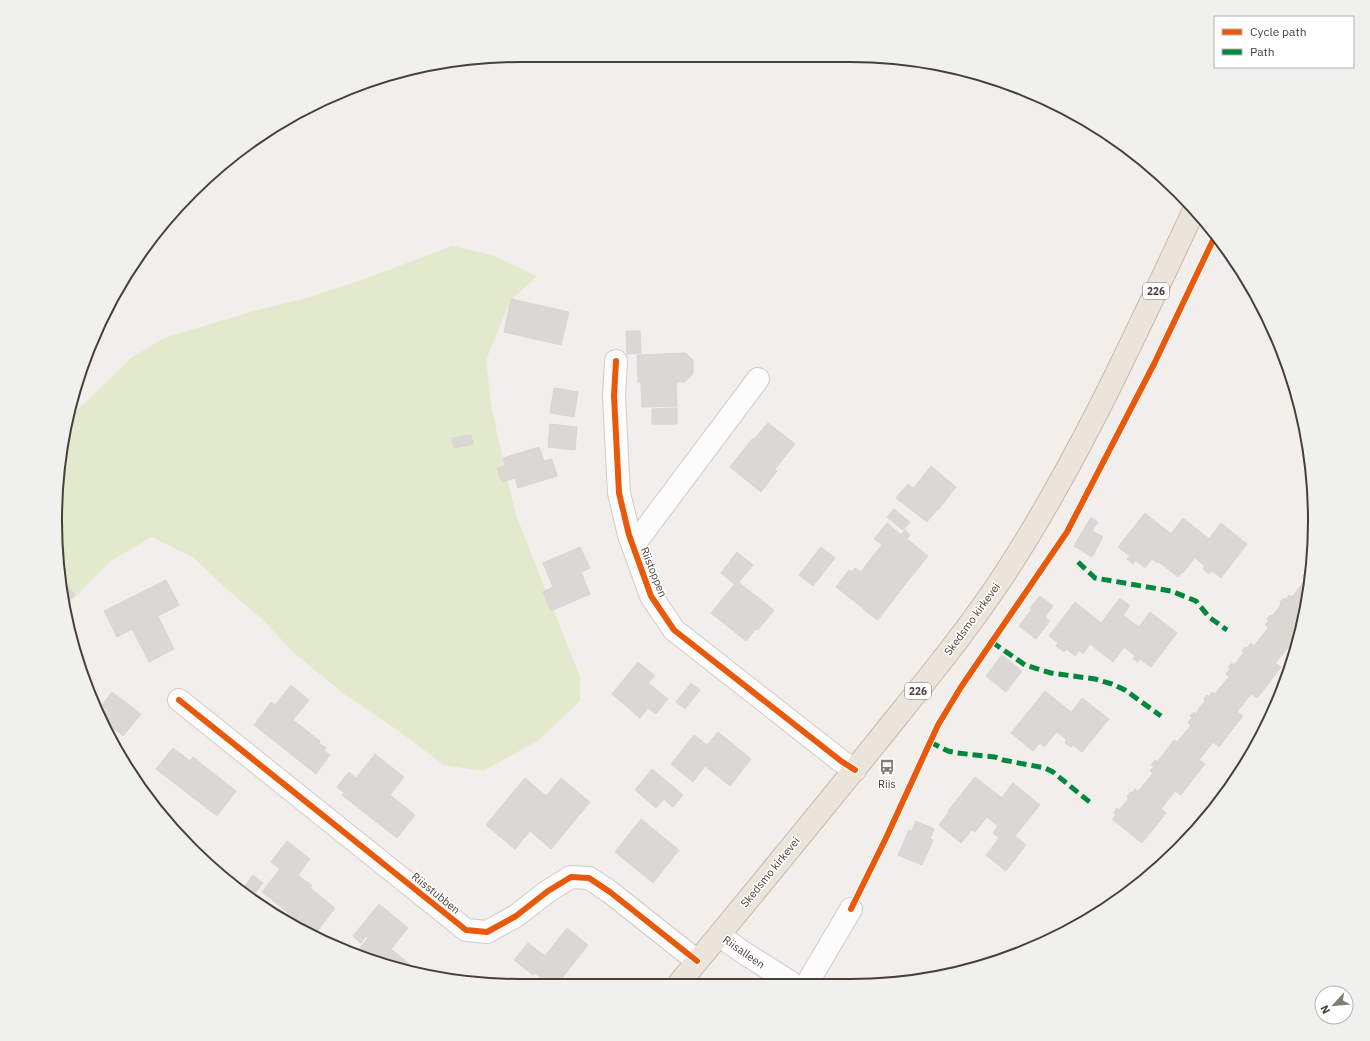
<svg xmlns="http://www.w3.org/2000/svg" width="1370" height="1041" font-family="'IBM Plex Sans',sans-serif">
<style>
.green{fill:#e2e9cd}
.building{fill:#dad7d4;stroke:#d9d5d1}
.lines{fill:none;stroke-linecap:round;stroke-linejoin:round}
.street-casing{stroke:#cfccc9;stroke-width:24}
.highway-casing{stroke:#c7b8a8;stroke-width:24}
.street{stroke:#fdfcfc;stroke-width:22}
.highway{stroke:#ebe4db;stroke-width:22}
.quiet{stroke:#00873e;stroke-width:5;stroke-dasharray:10 5;stroke-linecap:butt}
.cycleway-casing{stroke:#fff;stroke-width:8}
.cycleway{stroke:#e8590c;stroke-width:6}
.labels{text-anchor:middle;dominant-baseline:central;stroke-width:3;stroke-linejoin:round;paint-order:stroke}
.shield{fill:#fff;stroke:#7e7974;stroke-width:1}
.shield-label{font-size:10px;font-weight:bold;fill:#473f38}
.street-label{font-size:11px;fill:#473f38;stroke:#fff}
.poi-label{font-size:11px;fill:#473f38;stroke:#fff}
.rim{fill:none;stroke:#473f38;stroke-width:2}
</style>
<rect width="100%" height="100%" fill="#f1eeeb"/>
<!-- green -->
<path class="green" d="M452,246L492,255L537,276L510,301L486,360L491,404L503,462L516,515L580,677V701L539,740L483,771L444,765L396,729L344,694L293,652L262,619L229,591L193,557L152,537L112,560L69,603L67,607L56,551L64,429L70,412L85,403L131,358L164,338L258,310L307,298L362,280Z"/>
<!-- building -->
<path class="building" d="M511,299L569,312L561,345L504,332Z
M626,331H640L641,353L627,354Z
M686,353L693,360V374L685,382H676L677,406L642,407L641,382H638L637,355Z
M554,388L578,392L574,417L550,413Z
M677,408V424H652V409Z
M768,423L795,444L775,469L777,471L761,492L730,467L753,438L754,439Z
M550,424L577,427L575,450L548,447Z
M471,435L473,444L454,448L452,438Z
M539,447L544,461L552,459L557,476L518,488L515,478L502,482L497,468L505,466L503,458Z
M931,466L956,487L938,510L912,490Z
M908,484L913,488L912,490L937,510L927,522L896,498Z
M894,509L910,522L903,530L887,517Z
M1145,513L1171,534L1145,568L1135,560L1133,564L1127,559L1130,556L1118,547Z
M1091,517L1098,522L1092,531L1103,537L1092,557L1074,546Z
M1183,518L1209,539L1183,573L1182,572L1178,577L1159,562L1158,563L1152,559Z
M887,523L901,535L905,530L910,535L907,539L928,556L903,587L869,561L882,545L874,539Z
M1221,523L1247,544L1221,578L1212,571L1209,574L1203,569L1205,566L1195,558Z
M580,547L590,568L581,572L590,594L551,611L543,592L553,587L543,563Z
M821,547L835,558L813,586L799,575Z
M737,552L753,565L739,582L737,581L734,584L721,573Z
M869,561L903,587L878,620L864,610V609L836,587L849,570L852,572L855,568L861,572Z
M1308,566H1310L1308,595L1299,588L1306,579L1303,576L1306,572L1305,570Z
M166,580L179,605L158,616L174,649L149,662L132,629L117,637L104,611Z
M737,581L774,610L758,630L756,629L746,641L711,613Z
M65,582L75,595L66,602L63,583Z
M1299,588L1308,595L1306,611L1301,629L1277,610L1281,604L1280,602L1284,598L1286,599L1289,595L1292,597Z
M1040,596L1053,606L1045,617L1050,621L1036,639L1019,626L1032,609L1030,608Z
M1120,598L1130,606L1123,615L1139,627L1113,662L1090,644L1083,654L1080,651Z
M1075,602L1101,623L1075,656L1066,649L1064,652L1056,646L1058,643L1049,636Z
M1277,610L1301,629L1295,649L1290,645L1283,654L1261,637L1268,628L1265,625L1269,620L1267,619L1270,615L1272,616Z
M1150,612L1177,633L1151,667L1140,659L1138,662L1133,659L1135,656L1124,647Z
M1261,637L1283,654L1275,663L1281,667L1269,683L1239,659L1244,652L1242,651L1245,647L1247,648L1251,643L1254,646Z
M1002,655L1022,671L1006,692L986,676Z
M1239,659L1269,683L1257,698L1251,694L1244,703L1222,685L1229,677L1226,674L1230,669L1228,667L1232,663L1234,665Z
M638,662L655,676L648,683L668,699L656,714L648,708L640,718L612,694Z
M691,683L700,690L685,709L676,702Z
M291,685L309,700L293,720L320,741L319,743L326,748L324,751L330,755L316,774L254,725L271,702L275,705Z
M1222,685L1244,703L1237,712L1243,716L1231,731L1200,707L1205,701L1204,699L1207,695L1209,697L1212,692L1215,694Z
M1045,691L1072,713L1044,747L1040,743L1033,751L1011,733Z
M112,692L141,714L123,736L105,722L99,709Z
M1082,698L1109,719L1082,752L1073,745L1071,747L1065,743L1067,740L1057,732Z
M1200,707L1231,731L1219,747L1213,742L1206,751L1184,734L1191,725L1188,723L1192,717L1190,716L1194,712L1196,714Z
M718,732L751,759L730,786L705,766L693,782L671,764L694,735L707,745Z
M1184,734L1206,751L1199,760L1205,764L1193,779L1162,756L1174,740L1177,742Z
M173,748L190,761L193,757L236,791L217,816L156,769Z
M375,754L404,777L390,795L415,815L397,838L342,795L344,793L337,787L349,772L356,778Z
M1162,756L1193,779L1181,795L1175,791L1168,800L1146,782L1153,773L1150,771L1154,766L1151,765L1155,760L1157,762Z
M652,769L683,795L673,807L664,799L656,808L635,790Z
M975,777L1002,798L975,832L972,830L961,843L939,825L949,812L948,811Z
M525,778L546,796L561,778L590,802L551,849L530,831L515,849L486,825Z
M1146,782L1168,800L1161,809L1166,813L1154,828L1124,804L1129,798L1127,797L1130,792L1132,793L1135,789L1138,791Z
M1013,783L1040,805L1015,836L1026,845L1006,871L986,855L999,838L993,833L998,826L987,817Z
M1124,804L1154,828L1142,843L1112,819L1116,815L1114,813L1117,808L1119,810Z
M641,819L679,850L653,883L615,852Z
M916,821L934,829L930,839L933,840L922,865L898,855L909,830L912,831Z
M287,841L310,859L298,875L312,886L310,888L335,908L315,934L262,892L280,869L271,862Z
M253,875L263,883L253,896L243,889Z
M379,904L408,928L391,949L413,967L410,970L371,961L355,954L368,938L366,936L361,943L353,936Z
M567,928L588,945L559,982H547L535,973L533,975L514,960L528,943L545,956Z"/>
<g class="lines">
<!-- street casing -->
<g class="street-casing">
<path id="street" d="M616,361L614,396L619,493L629,535L651,596L674,630L841,761L855,770
M633,546L758,379
M179,700L466,930L487,932L516,916L548,891L571,877L589,878L610,892L697,961
M719,935L744,953L790,982
M808,982L851,909"/>
</g>
<!-- highway casing -->
<g class="highway-casing">
<path id="highway" d="M680,982C746,903 811,823 876,743C920,688 965,634 1004,575C1079,460 1136,334 1194,210"/>
</g>
<!-- street -->
<use href="#street" class="street"/>
<!-- highway -->
<use href="#highway" class="highway"/>
<!-- quiet -->
<path class="quiet" d="M1078,562L1095,578L1171,591L1196,601L1209,617L1227,630
M992,642L1025,665L1051,673L1095,679L1112,684L1125,690L1161,716
M930,742L948,751L957,753L995,757L1003,760L1045,768L1053,772L1092,804"/>
<!-- cycleway casing -->
<g class="cycleway-casing">
<path id="cycleway" d="M616,361L614,396L619,493L629,535L651,596L674,630L841,761L855,770
M179,700L466,930L487,932L516,916L548,891L571,877L589,878L610,892L697,961
M851,909L886,838L938,725L961,687L1067,532L1154,364L1215,236"/>
</g>
<!-- cycleway -->
<use href="#cycleway" class="cycleway"/>
</g>
<!-- icons -->
<defs>
<g id="bus-bare" transform="scale(1.2)"><path d="M-5-6H5V4H4V6H2V4H-2V6H-4V4H-5ZM-3.5-4V0h7V-4ZM-3.5 1.2v1.5H-2V1.2ZM2 1.2v1.5H3.5V1.2Z" fill="#827c77" stroke="#fff" stroke-width="2.5" paint-order="stroke"/></g>
</defs>
<g fill-rule="evenodd">
<use href="#bus-bare" x="887" y="767"/>
</g>
<g class="labels">
<!-- shield labels -->
<g class="shield">
<rect x="1143" y="283" width="26" height="16" rx="3"/>
<rect x="905" y="683" width="26" height="16" rx="3"/>
</g>
<g class="shield-label">
<text x="1156" y="291">226</text>
<text x="918" y="691">226</text>
</g>
<!-- street labels -->
<g class="street-label">
<text transform="translate(654 572) rotate(68)">Riistoppen</text>
<text transform="translate(972 619) rotate(-54)">Skedsmo kirkevei</text>
<text transform="translate(770 872) rotate(-51)">Skedsmo kirkevei</text>
<text transform="translate(436 893) rotate(39)">Riisstubben</text>
<text transform="translate(744 952) rotate(35)">Riisalleen</text>
</g>
<!-- poi labels -->
<g class="poi-label">
<text x="887" y="784">Riis</text>
</g>
</g>
<!-- crop -->
<path d="M0 0H1370V1041H0ZM520 62H850A458 458 0 0 1 1308 520V521A458 458 0 0 1 850 979H520A458 458 0 0 1 62 521V520A458 458 0 0 1 520 62Z" fill="#f0f0ef" fill-rule="evenodd"/>
<path class="rim" d="M520 62H850A458 458 0 0 1 1308 520V521A458 458 0 0 1 850 979H520A458 458 0 0 1 62 521V520A458 458 0 0 1 520 62Z"/>
<!-- legend -->
<rect x="1214" y="16" width="140" height="52" fill="#ffffff" stroke="#b5b2af"/>
<rect x="1222" y="29" width="20" height="6" fill="#e8590c" stroke="#b5b2af"/>
<text x="1250" y="36" font-size="12" fill="#473f38">Cycle path</text>
<rect x="1222" y="49" width="20" height="6" fill="#00873e" stroke="#b5b2af"/>
<text x="1250" y="56" font-size="12" fill="#473f38">Path</text>
<!-- north arrow -->
<g transform="translate(1334 1005) rotate(243)"><circle r="19" fill="#ffffff" stroke="#b5b2af"/>
<path d="M0-3L7 15L0 10L-7 15Z" fill="#827c77"/>
<text y="-6" font-size="11" font-weight="bold" text-anchor="middle" fill="#473f38">N</text>
</g>
</svg>
